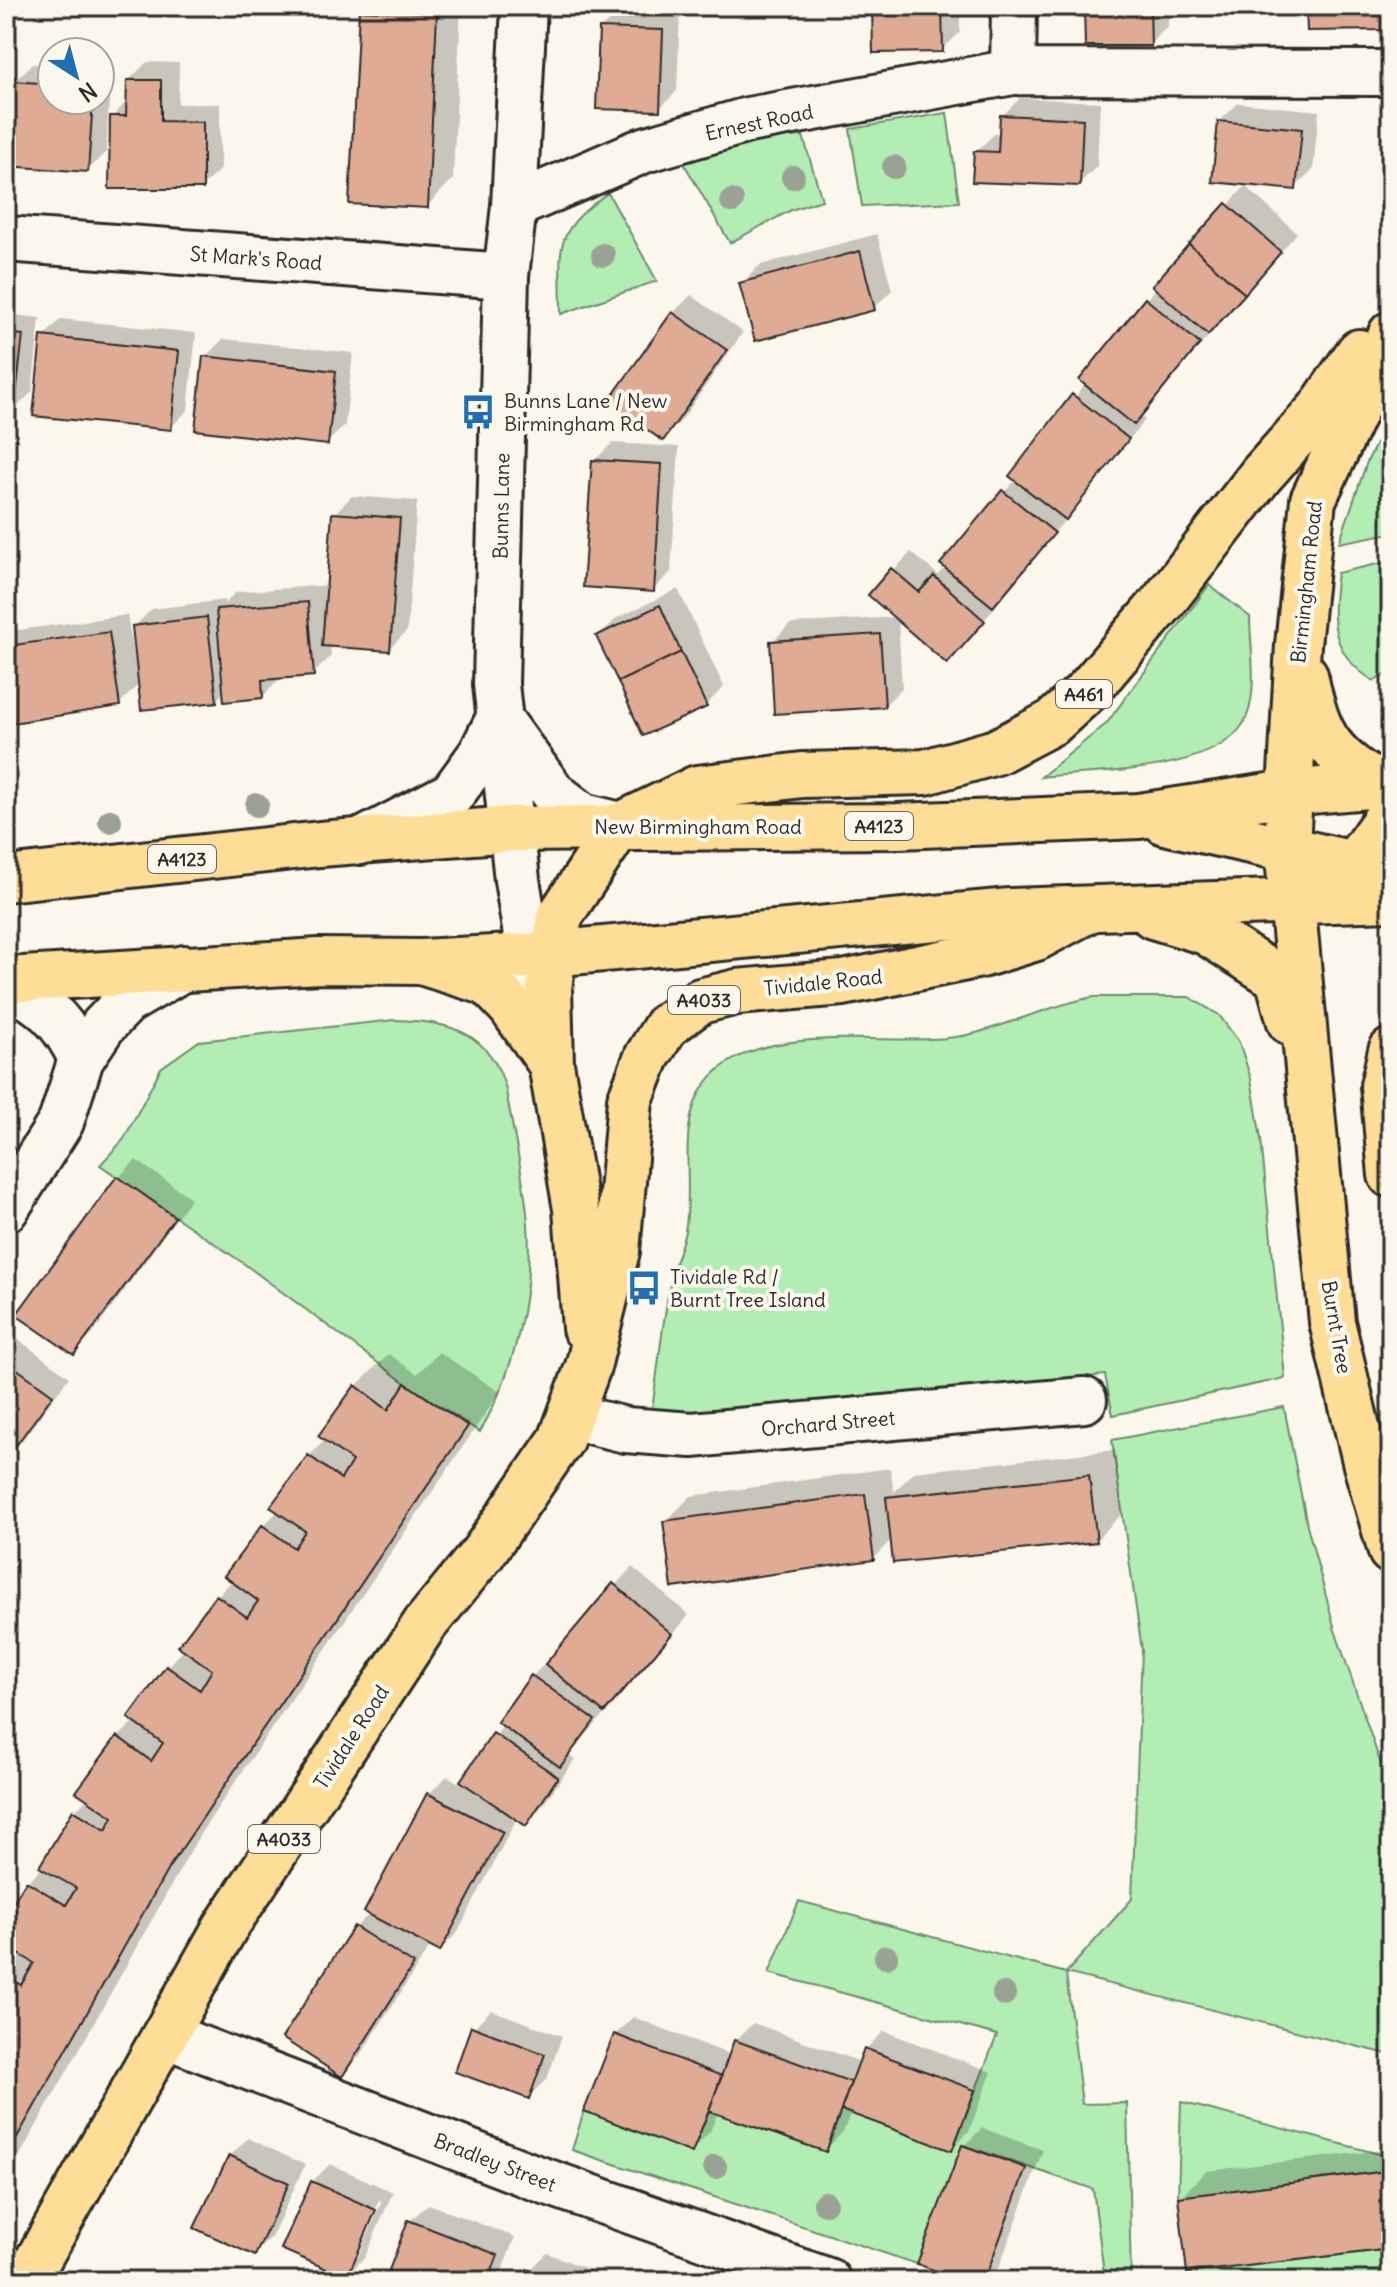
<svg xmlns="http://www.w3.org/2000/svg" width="1397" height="2287" font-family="Delius,sans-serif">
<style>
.green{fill:#b2eeb4;stroke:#6e8c70;stroke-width:2}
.shadow{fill:#0003;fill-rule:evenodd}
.building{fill:#e0ab95;stroke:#2b2b2b;stroke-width:2}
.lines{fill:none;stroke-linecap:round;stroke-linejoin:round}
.minor-casing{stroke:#2b2b2b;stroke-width:50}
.major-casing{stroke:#2b2b2b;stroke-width:50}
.highway-casing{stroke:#2b2b2b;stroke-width:50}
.minor{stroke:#fbf7ec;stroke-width:44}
.major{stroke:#fedd96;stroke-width:44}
.highway{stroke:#fedd96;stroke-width:44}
.tree{fill:#9ba295}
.labels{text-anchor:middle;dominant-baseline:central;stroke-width:8;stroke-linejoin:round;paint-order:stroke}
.shield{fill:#fbf7ec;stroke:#696865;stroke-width:2}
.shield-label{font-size:18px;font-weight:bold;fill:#2b2b2b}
.street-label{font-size:20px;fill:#2b2b2b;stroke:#fbf7ec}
.poi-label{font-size:20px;fill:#2b2b2b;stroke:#fbf7ec;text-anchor:start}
</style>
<rect width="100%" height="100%" fill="#fbf7ec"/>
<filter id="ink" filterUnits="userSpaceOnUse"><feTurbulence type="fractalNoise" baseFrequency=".0125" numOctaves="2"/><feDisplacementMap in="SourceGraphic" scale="16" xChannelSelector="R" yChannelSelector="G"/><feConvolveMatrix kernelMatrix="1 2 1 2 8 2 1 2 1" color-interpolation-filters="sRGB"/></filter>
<g filter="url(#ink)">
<!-- green -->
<path class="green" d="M947,113L959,202L862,206L850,129Z
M803,136L822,200L791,210L730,243L682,160L744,140Z
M608,193L657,281L561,314C561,248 550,234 608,193Z
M1391,414V533L1339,543L1367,462Z
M1391,561V672L1374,681C1329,654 1331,619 1337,573Z
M1209,585L1250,617C1250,646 1258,688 1247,716C1225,774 1094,771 1041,777L1106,724Z
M1094,997H1189L1219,1015L1239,1042L1251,1079L1261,1139L1285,1378L1113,1415L1105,1375L698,1419L651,1415C659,1368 662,1318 673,1271C676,1258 682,1245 685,1231C694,1186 678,1135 699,1094C744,1009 898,1053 972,1034C1014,1023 1051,1005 1094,997Z
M395,1020C449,1021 491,1032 506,1090C513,1134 525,1180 528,1224C533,1296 515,1370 480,1432L405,1383L243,1263L100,1165L124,1139L161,1068L199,1041Z
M1284,1407L1307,1525L1335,1630L1391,1794V2055L1066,1973L1082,2104L1127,2103L1131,2281H1105L1093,2189L963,2145L917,2264L572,2150L584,2111L692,2152L709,2111L826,2152L841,2110L952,2151L997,2035L769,1973L799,1901L1066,1973L1132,1899L1142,1650L1112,1440Z
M1181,2102L1391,2157V2199L1387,2171L1178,2197Z
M1391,2249V2278L1371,2281H1188L1187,2273Z"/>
<!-- shadow -->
<path class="shadow" d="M365,6H461L453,179L427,206L361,11Z
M605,6H660L654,12L680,13L677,91L659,109L601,28L623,7Z
M874,6H960V32L942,50Z
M1086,6H1168V26L1150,44Z
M1308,6H1391V19L1382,28Z
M147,62L179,63L178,104H220V169L202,187L112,117L128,100L129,80Z
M32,64L52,65V100H100V68L111,69L106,152L88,170L14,82Z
M1020,98L1100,102L1097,166L1079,184L976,152L994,134H1001L1002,116Z
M1238,103L1319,111L1313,170L1295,188L1220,121Z
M1245,186L1297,233L1140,416L1145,420L965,644L898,619L902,688L884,706L772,642L790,624L896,617L870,595L911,552L938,575L947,566L943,563L1016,479L1146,300Z
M877,234L892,290L874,308L742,283L760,265Z
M691,295L743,332L681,421L663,439L673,313Z
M6,314L40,318L32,392L14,410L6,409Z
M61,319L196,333L188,410L170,428L43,337Z
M223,339L353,353L345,425L327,443L205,357Z
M612,443L679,447L671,572L653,590L594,461Z
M352,496L417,501L407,631L389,649L330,644L331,656L313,674L281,678L263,696L225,691L216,700L134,627L152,609L224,600V604L236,592L329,585L334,514Z
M678,589L724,687L706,705L599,636L617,618Z
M127,615L139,684L119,704L6,722V636L11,631Z
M136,1160L191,1198L92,1335L74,1353L118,1178Z
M15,1337L69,1377L6,1462V1346Z
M439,1352L500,1392L200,1834L6,2180V1918L27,1882L43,1867L74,1811L88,1798L118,1737L135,1721L167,1667L186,1648L217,1596L233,1580L263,1526L279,1510L309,1456L326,1439L356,1386L389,1354L417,1374Z
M1115,1450L1122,1514L1096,1540L892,1539L874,1558L665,1522L691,1496L890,1468L894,1492L914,1472Z
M632,1567L689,1615L569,1755L575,1759L543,1805L525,1823L517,1818L458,1932L440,1950L431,1945L360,2056L342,2074L285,2037L356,1927L370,1913L429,1794L447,1776L461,1784L504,1724L500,1722L533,1676Z
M491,2010L562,2036L547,2079L529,2096L473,2028Z
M633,2017L731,2055L735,2041L753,2023L861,2062L866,2049L884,2031L992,2072L969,2131L951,2149L851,2112L843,2132L825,2150L718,2112L710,2132L692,2150L615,2035Z
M982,2128L1043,2150L999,2267L985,2281H969L964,2146Z
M248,2138L305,2165L272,2236L254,2254L230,2156Z
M1391,2149V2247L1189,2271L1180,2197L1206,2171Z
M330,2164L393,2192L365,2257L347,2275L312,2182ZM379,2200L382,2201L358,2257H354Z
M428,2204L515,2237L498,2281H388L410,2221Z
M547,2253L618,2281H524L529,2271Z"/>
<!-- building -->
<path class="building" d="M597,6H658V10Z
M872,6H942L943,52L873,53Z
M1084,6H1150L1151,46H1085Z
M1306,6H1383V30L1307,31Z
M359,10L437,13L428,208L349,204Z
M599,28L663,30L660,111L596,109Z
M127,80H161V121L203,122V189H109L110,116H126Z
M12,81L52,84V100H93L88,172L7,166Z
M1000,115L1083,119L1080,186L972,182L974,151L998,152Z
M1218,121L1302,129L1296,190L1212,182Z
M1226,203L1281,252L1245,294L1189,244Z
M1189,244L1245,294L1208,335L1152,286Z
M860,251L875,310L755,341L739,283Z
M1145,298L1200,344L1134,425L1079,380Z
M672,312L727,350L663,441L608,402Z
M6,333L23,335L14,412H6Z
M41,336L179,351L171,430L33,416Z
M203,356L336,371L328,445L195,430Z
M1072,394L1129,439L1066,520L1009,476Z
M592,460L662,464L654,592L583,587Z
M1002,490L1055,533L993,607L940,564Z
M332,513L400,518L390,651L322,646Z
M891,568L919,592L934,576L985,621L947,664L868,595Z
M308,602L314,676L262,680L263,698L224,702L216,609Z
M660,605L681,652L618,682L596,636Z
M207,617L217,702L141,710L132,626Z
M109,632L120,706L6,724V646Z
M880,634L885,707L774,714L770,641Z
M681,652L707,707L643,736L618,682Z
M117,1176L175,1217L74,1355L16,1315Z
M6,1361L53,1395L6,1459Z
M405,1383L468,1426L168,1869L6,2157V1976L21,1985L34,1963L6,1946V1914L26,1881L66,1905L76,1888L39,1867L73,1810L106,1830L113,1817L76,1792L117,1736L151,1761L163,1743L128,1718L166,1666L200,1690L212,1670L178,1646L216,1595L247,1617L258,1601L224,1576L262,1525L294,1548L305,1531L270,1507L308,1455L341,1479L352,1461L318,1436L355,1385L388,1410Z
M1089,1475L1097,1542L893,1563L886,1497Z
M865,1494L874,1560L672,1588L663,1521Z
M613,1583L672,1634L604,1713L545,1664Z
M531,1675L595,1720L560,1767L497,1722Z
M493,1733L558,1777L526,1826L460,1781Z
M427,1793L503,1832L440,1952L364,1912Z
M354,1926L414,1964L342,2077L282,2038Z
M471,2026L545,2054L529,2099L455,2072Z
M614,2034L722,2076L692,2153L584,2111Z
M734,2040L851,2082L826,2152L709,2111Z
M864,2048L975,2090L952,2151L841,2110Z
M962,2145L1026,2168L984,2281H963L917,2264Z
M229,2155L289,2183L255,2256L194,2228Z
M1388,2171L1391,2249L1187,2273L1178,2197Z
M311,2181L376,2210L347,2278L281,2249Z
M408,2220L498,2255L488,2281H385Z
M527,2269L556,2281H522Z"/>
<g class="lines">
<!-- minor casing -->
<g class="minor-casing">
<path id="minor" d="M524,6L514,206L506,276L496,684L517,880L536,995
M1013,72L1391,73
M514,206L644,150L748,120L1013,72L1014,6
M6,239L506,276
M503,724L553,793L583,816L620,825
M360,842L452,794L481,754L499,718
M6,984C43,1002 64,1021 81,1059
M6,1209L61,1122L81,1059L103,1026L126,1002L184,968
M572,1417L626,1430L692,1435L1084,1400
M165,2035L531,2176L828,2281"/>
</g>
<!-- major casing -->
<g class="major-casing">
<path id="major" d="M424,963L488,983L511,1007L551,1064
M585,1328L576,1209L551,1064L549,988L560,916L620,825
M26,2281L225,1928L425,1624L483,1553L561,1440L588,1367L617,1251L630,1100L647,1057L666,1026L700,1001L737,992L843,983L981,955L1036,938L1090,909"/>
</g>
<!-- highway casing -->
<g class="highway-casing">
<path id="highway" d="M1391,334L1313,500L1298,645L1287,847L1332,1322L1366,1465L1391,1551
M1305,675C1319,743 1331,755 1388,791
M629,821L697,788L802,775L925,772L996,752L1053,722L1087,691L1163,602L1261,475L1319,410L1359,352
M1165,822L1354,864L1391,882
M1331,878L1354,864L1391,812
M6,879L320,844L511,829L898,826L1139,816L1287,793L1391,784
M1153,916L1206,932L1278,978L1290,1022
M6,980L319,961L421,962L529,956L1010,911L1391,898
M1391,1051L1383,1086L1391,1175"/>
</g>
<!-- minor -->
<use href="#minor" class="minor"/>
<!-- major -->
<use href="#major" class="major"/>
<!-- highway -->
<use href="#highway" class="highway"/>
</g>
<!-- trees -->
<g class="tree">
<circle cx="894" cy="167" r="12"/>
<circle cx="793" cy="177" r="12"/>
<circle cx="732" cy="201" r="12"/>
<circle cx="603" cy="255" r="12"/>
<circle cx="257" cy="805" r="12"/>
<circle cx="110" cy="821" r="12"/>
<circle cx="886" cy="1957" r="12"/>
<circle cx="1004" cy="1994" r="12"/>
<circle cx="715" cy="2167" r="12"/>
<circle cx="825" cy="2203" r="12"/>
</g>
</g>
<!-- icons -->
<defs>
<g id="bus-bare" transform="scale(2.76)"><path d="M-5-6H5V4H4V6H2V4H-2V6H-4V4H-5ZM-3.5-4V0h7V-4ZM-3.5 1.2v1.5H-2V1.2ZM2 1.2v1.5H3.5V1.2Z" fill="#1f6fb2" stroke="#fbf7ec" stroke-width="2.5" paint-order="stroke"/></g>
</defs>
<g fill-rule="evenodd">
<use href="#bus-bare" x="478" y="412"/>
<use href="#bus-bare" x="644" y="1288"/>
</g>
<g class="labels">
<!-- shield labels -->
<g class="shield">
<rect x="1056" y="680" width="56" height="28" rx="6"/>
<rect x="845" y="812" width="68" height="28" rx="6"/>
<rect x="148" y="845" width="68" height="28" rx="6"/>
<rect x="668" y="986" width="72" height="28" rx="6"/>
<rect x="248" y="1825" width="72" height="28" rx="6"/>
</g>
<g class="shield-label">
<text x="1084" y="694">A461</text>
<text x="879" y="826">A4123</text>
<text x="182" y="859">A4123</text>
<text x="704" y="1000">A4033</text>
<text x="284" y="1839">A4033</text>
</g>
<!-- street labels -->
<g class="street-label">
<text transform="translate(759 122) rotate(-12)">Ernest Road</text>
<text transform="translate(256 258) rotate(4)">St Mark's Road</text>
<text transform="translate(501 506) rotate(-89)">Bunns Lane</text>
<text transform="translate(1306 582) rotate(-84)">Birmingham Road</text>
<text x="698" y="826">New Birmingham Road</text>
<text transform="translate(823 982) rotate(-6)">Tividale Road</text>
<text transform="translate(1337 1327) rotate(80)">Burnt Tree</text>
<text transform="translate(828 1423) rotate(-5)">Orchard Street</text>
<text transform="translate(351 1737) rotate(-57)">Tividale Road</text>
<text transform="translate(495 2162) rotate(21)">Bradley Street</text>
</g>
<!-- poi labels -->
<g class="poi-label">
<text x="504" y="400">Bunns Lane / New<tspan x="504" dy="23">Birmingham Rd</tspan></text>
<text x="670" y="1276">Tividale Rd /<tspan x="670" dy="23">Burnt Tree Island</tspan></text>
</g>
</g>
<!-- margin -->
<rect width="1397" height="2287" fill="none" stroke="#fbf7ec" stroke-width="32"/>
<rect x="16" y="16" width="1365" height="2255" fill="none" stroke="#2b2b2b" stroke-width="3" filter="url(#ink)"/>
<!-- north arrow -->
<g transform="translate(76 76) rotate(144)"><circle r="38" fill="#fbf7ec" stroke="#a8a59f" stroke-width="2"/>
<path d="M0-6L14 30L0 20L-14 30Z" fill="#1f6fb2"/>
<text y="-12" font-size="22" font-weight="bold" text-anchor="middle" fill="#2b2b2b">N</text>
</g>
</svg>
